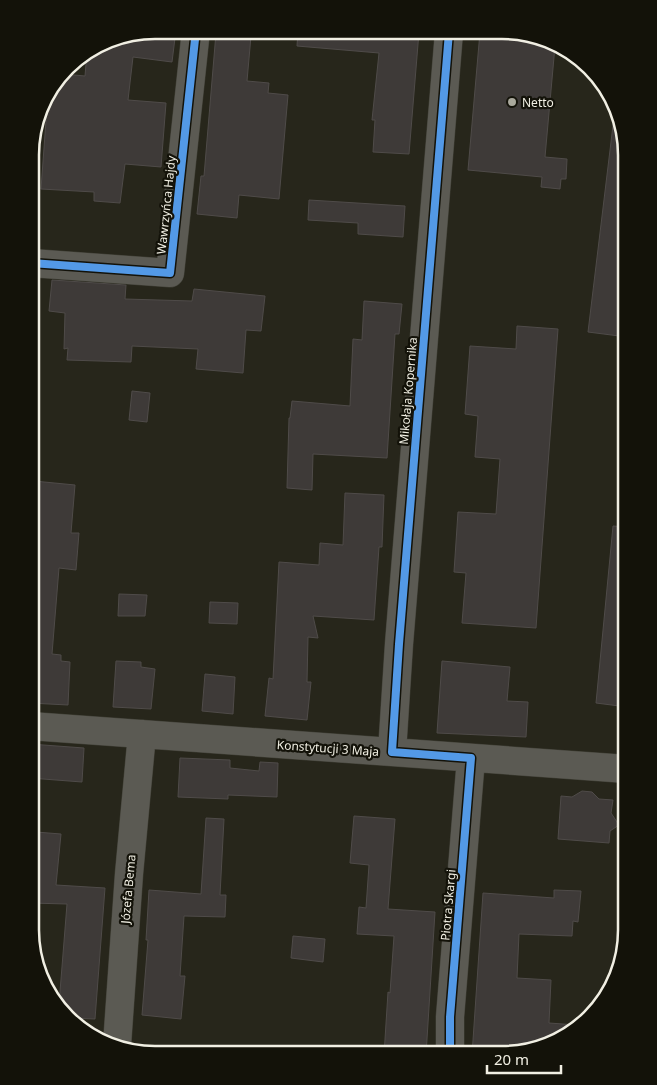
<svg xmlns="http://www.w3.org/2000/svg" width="657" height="1085" font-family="'Noto Sans',sans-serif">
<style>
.building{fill:#3e3a38;stroke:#4f4b49}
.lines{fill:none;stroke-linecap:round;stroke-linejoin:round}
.minor-casing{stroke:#414037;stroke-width:29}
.minor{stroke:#5b5a53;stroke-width:28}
.cycleway-casing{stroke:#131209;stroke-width:11}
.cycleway{stroke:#5399e6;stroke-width:8}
.poi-dot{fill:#aaa99d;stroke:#131209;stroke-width:2}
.labels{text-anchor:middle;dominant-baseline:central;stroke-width:4.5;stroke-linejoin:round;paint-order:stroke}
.poi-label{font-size:12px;fill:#f1efe3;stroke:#131209;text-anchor:start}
.street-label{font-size:12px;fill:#f1efe3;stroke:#131209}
.rim{fill:none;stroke:#f1efe3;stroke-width:2.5}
</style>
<rect width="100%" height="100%" fill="#27261b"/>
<!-- building -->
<path class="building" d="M155,30H176L172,62L133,57L128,100L166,103L161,167L125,164L120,203L94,201V192L41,189L48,93L63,74L85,76L87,52L107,39Z
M298,31L419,32L409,154L373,152L375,120H372L379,53L297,46Z
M480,32H526L555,46L545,157L567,159L566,179H561L560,189L541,187L542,177L468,170Z
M216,33L251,36L247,81L269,83L268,93L288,95L279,199L239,195L237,218L197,214L201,176H204Z
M614,117L620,118L627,155V337L588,332Z
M309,200L405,206L403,237L358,234V223L308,220Z
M52,280L126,285L125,299L192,301L194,289L265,296L261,331L246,330L243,373L196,369L198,349L132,346L131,362L67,360L68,348L64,349L65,313L49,311Z
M364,301L402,304L399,334H395L387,458L313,454L312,490L287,488L289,418H290L292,401L350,406L353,339L362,340Z
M517,326L558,329L536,628L462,623L466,573L454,572L458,512L496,514L500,459L475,457L478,416L465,414L470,346L516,349Z
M132,391L150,393L147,422L129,420Z
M34,481L75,485L71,533H79L76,570L59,568L52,654L61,655V661L70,662L68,705L30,703V650L36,566H30L31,524Z
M345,493L384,495L382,547H379L374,620L313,616L318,638L308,637L307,682H311L307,720L265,716L269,678L273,679L279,562L319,565L320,543L343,545Z
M613,526L627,527V707L596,703Z
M119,594L147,595L145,616H118Z
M210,602L238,603L237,624L209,623Z
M116,661L141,662V667L155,669L151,709L113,707Z
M442,661L510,667L507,701L528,702L526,737L437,733Z
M205,674L235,677L233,714L202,711Z
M30,744L84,748L82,782L30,778Z
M180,758L230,760V768L259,771L260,762L278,763L277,797L228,795V799L178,797Z
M582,791L592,792L599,799L613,800L611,813L619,825L610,831L609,843L558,839L561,796L572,797Z
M354,816L395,819L388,909L435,912L426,1055H384L388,992L390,993L394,936L357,934L359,907L366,908L369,865L350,863Z
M206,818L224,819L220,895H226L225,917L184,916L180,976H185L181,1019L142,1015L148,940H146L149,890L201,894Z
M36,832L61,834L56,885L105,888L95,1019L70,1018L59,1004L67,904L30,903V883H32Z
M554,890L581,891L578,922L573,921L572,936L519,934L517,978L551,980L549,1023L577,1025L550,1046L503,1055H472L483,893L554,898Z
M293,936L325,939L323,962L291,958Z"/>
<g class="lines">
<!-- minor casing -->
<g class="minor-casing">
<path id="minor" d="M31,263L170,273L196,30
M30,726L627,769
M392,752L399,644L449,32
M117,1045L129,874L142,734
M450,1055V1017L471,758"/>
</g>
<!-- minor -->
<use href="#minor" class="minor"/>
<!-- cycleway casing -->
<g class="cycleway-casing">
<path id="cycleway" d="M449,32L399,644L392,752L471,758L450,1017V1055
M31,263L170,273L196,30"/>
</g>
<!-- cycleway -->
<use href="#cycleway" class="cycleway"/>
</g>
<!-- markers -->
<circle class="poi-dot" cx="512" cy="102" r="5"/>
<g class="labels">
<!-- poi labels -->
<g class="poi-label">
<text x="522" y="102">Netto</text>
</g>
<!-- street labels -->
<g class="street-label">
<text transform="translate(166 205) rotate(-84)">Wawrzyńca Hajdy</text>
<text transform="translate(408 391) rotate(-85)">Mikołaja Kopernika</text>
<text transform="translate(328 748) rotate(4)">Konstytucji 3 Maja</text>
<text transform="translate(128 889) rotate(-85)">Józefa Bema</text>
<text transform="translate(448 905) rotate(-85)">Piotra Skargi</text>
</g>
</g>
<!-- crop -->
<path d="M0 0H657V1085H0ZM155 39H502A116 116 0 0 1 618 155V930A116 116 0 0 1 502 1046H155A116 116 0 0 1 39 930V155A116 116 0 0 1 155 39Z" fill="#131209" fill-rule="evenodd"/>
<path class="rim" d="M155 39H502A116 116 0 0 1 618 155V930A116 116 0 0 1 502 1046H155A116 116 0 0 1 39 930V155A116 116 0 0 1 155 39Z"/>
<!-- scale -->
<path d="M487 1065v8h74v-8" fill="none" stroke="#f1efe3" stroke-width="2.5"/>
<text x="494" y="1065" font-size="15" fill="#f1efe3" stroke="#131209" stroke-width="4" paint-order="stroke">20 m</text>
</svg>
